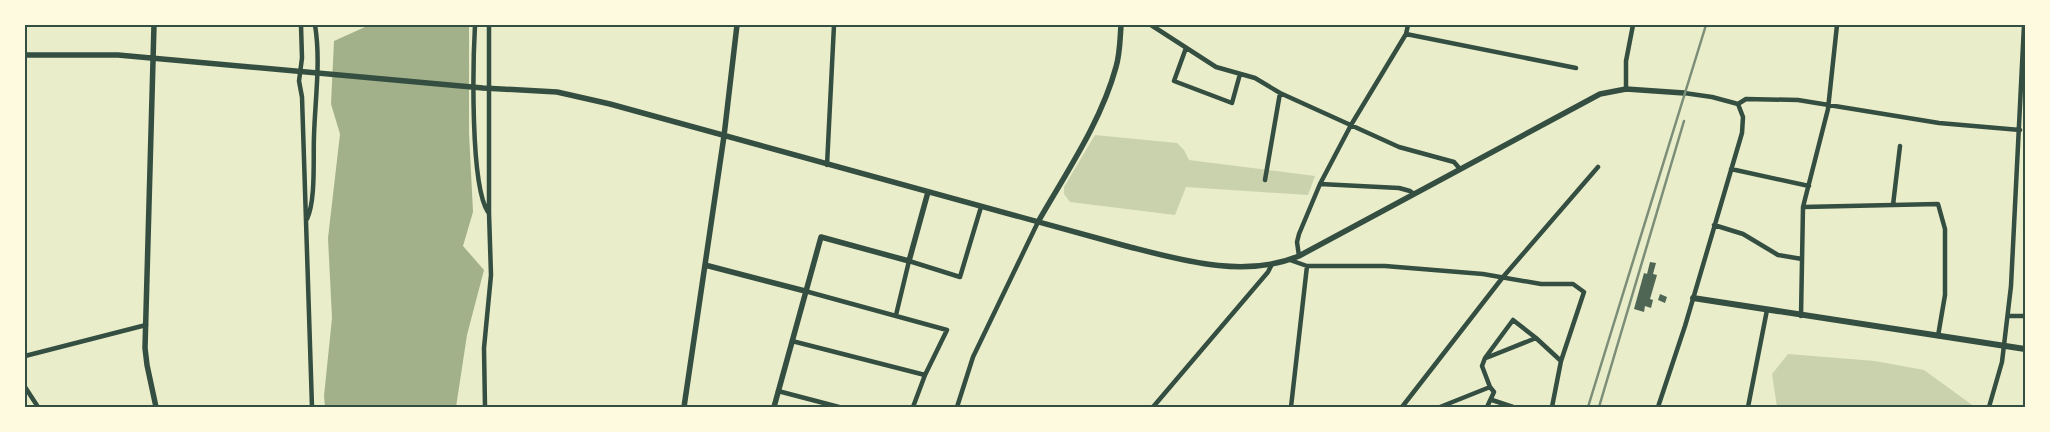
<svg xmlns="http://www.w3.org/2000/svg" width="2050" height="432" font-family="'DejaVu Sans',sans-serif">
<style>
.green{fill:#cad2ad}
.water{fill:#a3b18a}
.building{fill:#4f6655}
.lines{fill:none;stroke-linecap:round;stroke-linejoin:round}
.minor{stroke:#344e41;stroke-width:4.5}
.tertiary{stroke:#344e41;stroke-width:5.5}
.secondary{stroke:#344e41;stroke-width:6}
.rail{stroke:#7c8e77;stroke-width:2.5}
.neatline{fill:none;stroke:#344e41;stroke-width:2}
</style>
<rect width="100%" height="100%" fill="#e9edc9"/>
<!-- green -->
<path class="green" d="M1095,135L1177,143L1184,150L1189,160L1315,176L1308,195L1186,187L1175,215L1070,202L1064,194V187Z
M1788,354L1875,361L1924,370L1975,407H1777L1772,374Z"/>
<!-- water -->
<path class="water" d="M366,25H469V133L473,212L463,246L484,270L467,335L456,407H325L324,396L332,318L328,238L340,134L331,104L334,41L365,27Z"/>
<!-- building -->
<path class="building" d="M1650,262L1656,263L1653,274L1657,275L1650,299L1653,300L1651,308L1645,306L1644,312L1634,309L1644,273L1647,274Z
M1660,294L1667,297L1665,303L1658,300Z"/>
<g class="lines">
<!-- minor -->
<path class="minor" d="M301,25L302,58L299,81L302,97L312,407
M475,25C473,61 470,185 488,212
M1151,25L1216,67L1255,78L1280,93L1399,147L1454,162L1460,169
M1406,34L1576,68
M1186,48L1174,81L1232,103L1240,74
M1626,89V61L1633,25
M1738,104L1746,99L1798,100L1939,123L2020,130
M827,165L834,25
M1731,169L1809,186
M1265,180L1280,93
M1320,184L1399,188L1410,191L1414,194
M1893,205L1900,146
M1803,207L1938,204L1945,229V295L1938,336
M307,219C316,200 313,158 314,136C315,100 321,61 315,25
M1714,225L1743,234L1778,255L1802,259
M1299,256L1297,242L1299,234L1320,184L1351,125L1406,34L1408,25
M1290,260L1307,266H1385L1483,274L1541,284H1573L1584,292L1561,361L1552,407
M805,291L947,330L925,375L913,407
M896,315L909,261L960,277L981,207
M1801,316L1803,207L1828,109L1837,25
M2008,316H2025
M792,341L925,375
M25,356L146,325
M1486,358L1536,338
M25,387L38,407
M778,391L839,407
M1492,400L1513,407
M485,407L484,348L491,275L489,213V25
M957,407L973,357L1038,222
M1153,407L1268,272L1272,264
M1291,407L1307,266
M1402,407L1503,277L1598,167
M1440,407L1490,387
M1487,407L1494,392L1490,387L1482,366L1485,358L1513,320L1536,338L1561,361
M1658,407L1685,326L1742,133L1743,117L1738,104L1712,97L1684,93
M1748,407L1767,310
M1989,407L2002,362L2011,286L2024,25"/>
<!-- tertiary -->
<path class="tertiary" d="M154,25L145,348L147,365L156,407
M25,55H118L483,88L557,92L610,104L1126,246C1181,260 1244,279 1299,256L1600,94L1626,89L1684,93
M1038,222C1066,173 1101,122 1116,67C1120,54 1120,39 1121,25
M705,265L805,291
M684,407L724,136L737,25
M774,407L821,237L909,261L928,192"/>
<!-- secondary -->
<path class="secondary" d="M1693,298L2025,349"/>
<!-- rail -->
<path class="rail" d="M1588,407L1706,25
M1599,407L1684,121"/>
</g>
<!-- border -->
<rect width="2050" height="432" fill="none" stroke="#fefae0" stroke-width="52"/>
<rect x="26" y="26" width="1998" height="380" class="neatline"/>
</svg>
